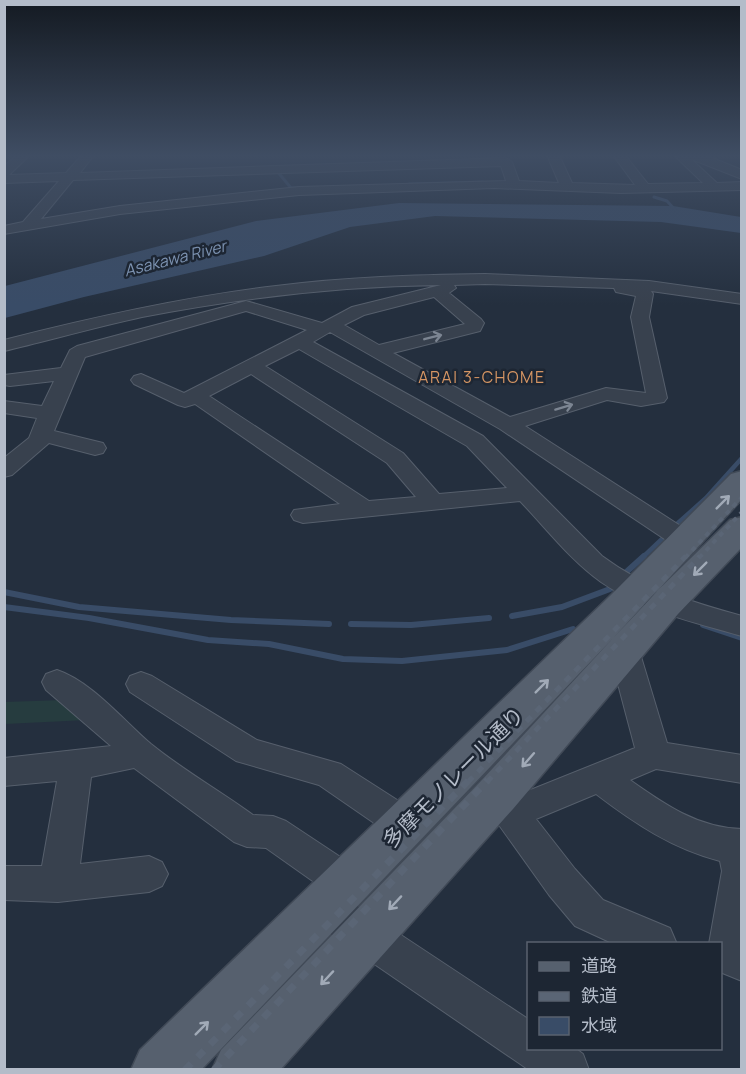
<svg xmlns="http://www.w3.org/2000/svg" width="746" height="1074" font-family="Manrope,'Noto Sans JP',sans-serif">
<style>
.green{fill:#263c3f}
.water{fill:#394c67}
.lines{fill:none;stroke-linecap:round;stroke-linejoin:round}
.stream-far2{stroke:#394c67;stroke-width:3}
.stream-far1{stroke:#394c67;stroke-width:4.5}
.stream{stroke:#394c67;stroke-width:6}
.minor-casing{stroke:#565f6c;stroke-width:2}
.major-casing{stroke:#414a57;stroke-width:3}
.minor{fill:#38414e;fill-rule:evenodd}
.major{fill:#56606e;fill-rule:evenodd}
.rail-far2{stroke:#5a6575;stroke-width:4;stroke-dasharray:5 5;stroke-linecap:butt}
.rail-far1{stroke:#5a6575;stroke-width:5;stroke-dasharray:7 7;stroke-linecap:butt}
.rail{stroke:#5a6575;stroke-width:7;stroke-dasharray:9 9;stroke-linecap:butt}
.oneway{stroke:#7c8592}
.oneway2{stroke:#a1aab7}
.labels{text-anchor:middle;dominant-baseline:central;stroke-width:5;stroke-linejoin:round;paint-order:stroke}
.far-water-label{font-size:16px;font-style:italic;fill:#7c92b1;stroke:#1d2633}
.far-neighbourhood-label{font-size:16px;letter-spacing:1.5px;fill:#d59563;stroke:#1d2633}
.near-street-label{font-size:21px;fill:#b4bcc9;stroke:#1d2633}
</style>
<rect width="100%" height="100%" fill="#242f3e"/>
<!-- green -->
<path class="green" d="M65,700L87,720L5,724V702Z"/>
<!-- water -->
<path class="water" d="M399,203L673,206L741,217V233L661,222L435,216L350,227L264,256L84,297L5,318V286L256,221Z"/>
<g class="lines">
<!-- stream-far2 -->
<path class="stream-far2" d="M273,171H277L291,188H297
M409,184L483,182
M654,197L667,201L677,212"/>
<!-- stream-far1 -->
<path class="stream-far1" d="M678,523L706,498L742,458
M642,558L662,539"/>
<!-- stream -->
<path class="stream" d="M623,575L644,556
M4,592L79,607L231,620L329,624
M4,607L89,618L208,640L269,644L343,659L402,661L507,650L573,629
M512,616L562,607L610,589
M351,624L411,625L489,618
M703,625L742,638"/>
<!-- minor casing -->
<g class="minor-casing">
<path id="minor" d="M17,155H30L9,175L66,173L82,155H94L80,173L506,158L512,162L519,181L559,183L547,155H559L572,183L635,185L613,155H625L648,184L703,183L676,157L678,155H705L742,170V179L691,159L717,183L742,182V190L621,193L494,188L299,195L120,214L4,234V226L23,222L59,181L4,183V166ZM501,166L506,181L299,187L120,206L41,219L73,180Z
M485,274L649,281L742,294V304L651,291L653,294L649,317L667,398L664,402L641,406L607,400L525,426L693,534L697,540L693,546L684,548L675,546L500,429L330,332L313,342L483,436L602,556C645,588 691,602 742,616V636C693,622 643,611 601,582C570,560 546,528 520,501L303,523L294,520L291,515L294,510L340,504L195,404L185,407L178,405L134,384L131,380L134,376L141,374L184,393L307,330L246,311L85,357L54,431L103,443L106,448L103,453L95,455L49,443L12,475L4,477V458L29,438L37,418L4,413V401L42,406L54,381L10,386L4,385V375L61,368L70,350L77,346L246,301L322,323L352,307L441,285C341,286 240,298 142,317C96,327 50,340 4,351V340C94,317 184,297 276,286C346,277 416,275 485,274ZM485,284L614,288L616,292L636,296L631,317L646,393L606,388L510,417L393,353L480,331L484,323L481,319L449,293L456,288L454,285ZM434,297L465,324L379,345L344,325L364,315ZM299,349L467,446L507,488L439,494L403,453L265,366ZM251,374L387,463L416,497L369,501L209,396Z
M624,639L634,642L639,650L667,743L742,755V783L656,769L630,780C664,804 698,828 742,829V981L720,972V944H709L722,871L720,861C673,849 634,823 596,794L536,819L575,869L603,900L670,928L676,942L614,944L575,926L549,895L489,811L484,800L489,789C500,785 509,784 518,795L635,748L609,650L614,642Z
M57,670C91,681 124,721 151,744C183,770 220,791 253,815L273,816L286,821L360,870L366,883L360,896L348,900L528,1019V1048H575L583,1054L589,1070H529L513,1059L310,920L305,907L310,894L324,889L266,848L247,847L234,842L134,768L91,777L80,864L149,856L162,862L168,874L162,886L149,892L58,902L4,900V866H42L57,781L4,786V758L111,746L46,690L42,682L46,674Z
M141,672L152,676L257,740L341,764L419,814L424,825L419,836L406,841L393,836L319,785L236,761L130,692L126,684L130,676Z"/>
</g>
<!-- major casing -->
<g class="major-casing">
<path id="major" d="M742,471V499L637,613L201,1070H131L140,1050L611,595L731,474Z
M742,517V547L678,614L513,809L280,1070H212L221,1050L481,781L652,596L730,520Z"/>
</g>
<!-- minor -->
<use href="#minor" class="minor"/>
<!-- major -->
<use href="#major" class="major"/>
<!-- rail-far2 -->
<path class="rail-far2" d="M685,558L742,497
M699,558L742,512"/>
<!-- rail-far1 -->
<path class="rail-far1" d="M468,782L686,556
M487,782L700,556"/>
<!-- rail -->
<path class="rail" d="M185,1070L469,780
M214,1070L488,780"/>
</g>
<!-- one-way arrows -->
<defs><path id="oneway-shaft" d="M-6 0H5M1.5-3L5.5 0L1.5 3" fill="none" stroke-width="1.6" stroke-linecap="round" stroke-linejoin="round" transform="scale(1.5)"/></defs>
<g class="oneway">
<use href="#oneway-shaft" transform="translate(433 337) rotate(-14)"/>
<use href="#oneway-shaft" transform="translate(564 407) rotate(-17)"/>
</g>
<g class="oneway2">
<use href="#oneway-shaft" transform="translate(723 502) rotate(-45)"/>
<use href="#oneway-shaft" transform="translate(700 569) rotate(135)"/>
<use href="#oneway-shaft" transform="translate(542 686) rotate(-45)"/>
<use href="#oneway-shaft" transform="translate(528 760) rotate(131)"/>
<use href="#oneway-shaft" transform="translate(395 903) rotate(133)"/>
<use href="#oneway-shaft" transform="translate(327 978) rotate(133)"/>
<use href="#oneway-shaft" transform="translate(202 1028) rotate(-45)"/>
</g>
<!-- sky -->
<linearGradient id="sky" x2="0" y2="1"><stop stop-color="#141a22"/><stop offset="0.51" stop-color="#3f4d63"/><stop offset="1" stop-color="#3f4d63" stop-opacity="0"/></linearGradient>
<rect width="746" height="305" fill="url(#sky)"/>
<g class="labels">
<!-- far-water labels -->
<g class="far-water-label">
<text transform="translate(175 258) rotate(-14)">Asakawa River</text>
</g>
<!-- far-neighbourhood labels -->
<g class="far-neighbourhood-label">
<text x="482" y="377">ARAI 3-CHOME</text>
</g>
<!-- near-street labels -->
<g class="near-street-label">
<text transform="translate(453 777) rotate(-45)">多摩モノレール通り</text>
</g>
</g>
<!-- border -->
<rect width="746" height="1074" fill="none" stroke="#b4bcc9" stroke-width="12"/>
<!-- legend -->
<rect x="527" y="942" width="195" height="108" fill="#1d2633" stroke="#59626f" stroke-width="1.5"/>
<rect x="539" y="962" width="30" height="9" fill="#56606e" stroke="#59626f" stroke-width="1.5"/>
<text x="581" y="972" font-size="18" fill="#b4bcc9">道路</text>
<rect x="539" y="992" width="30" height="9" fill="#5a6575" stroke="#59626f" stroke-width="1.5"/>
<text x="581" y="1002" font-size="18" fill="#b4bcc9">鉄道</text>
<rect x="539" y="1017" width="30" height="18" fill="#394c67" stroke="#59626f" stroke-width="1.5"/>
<text x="581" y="1032" font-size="18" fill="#b4bcc9">水域</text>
</svg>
